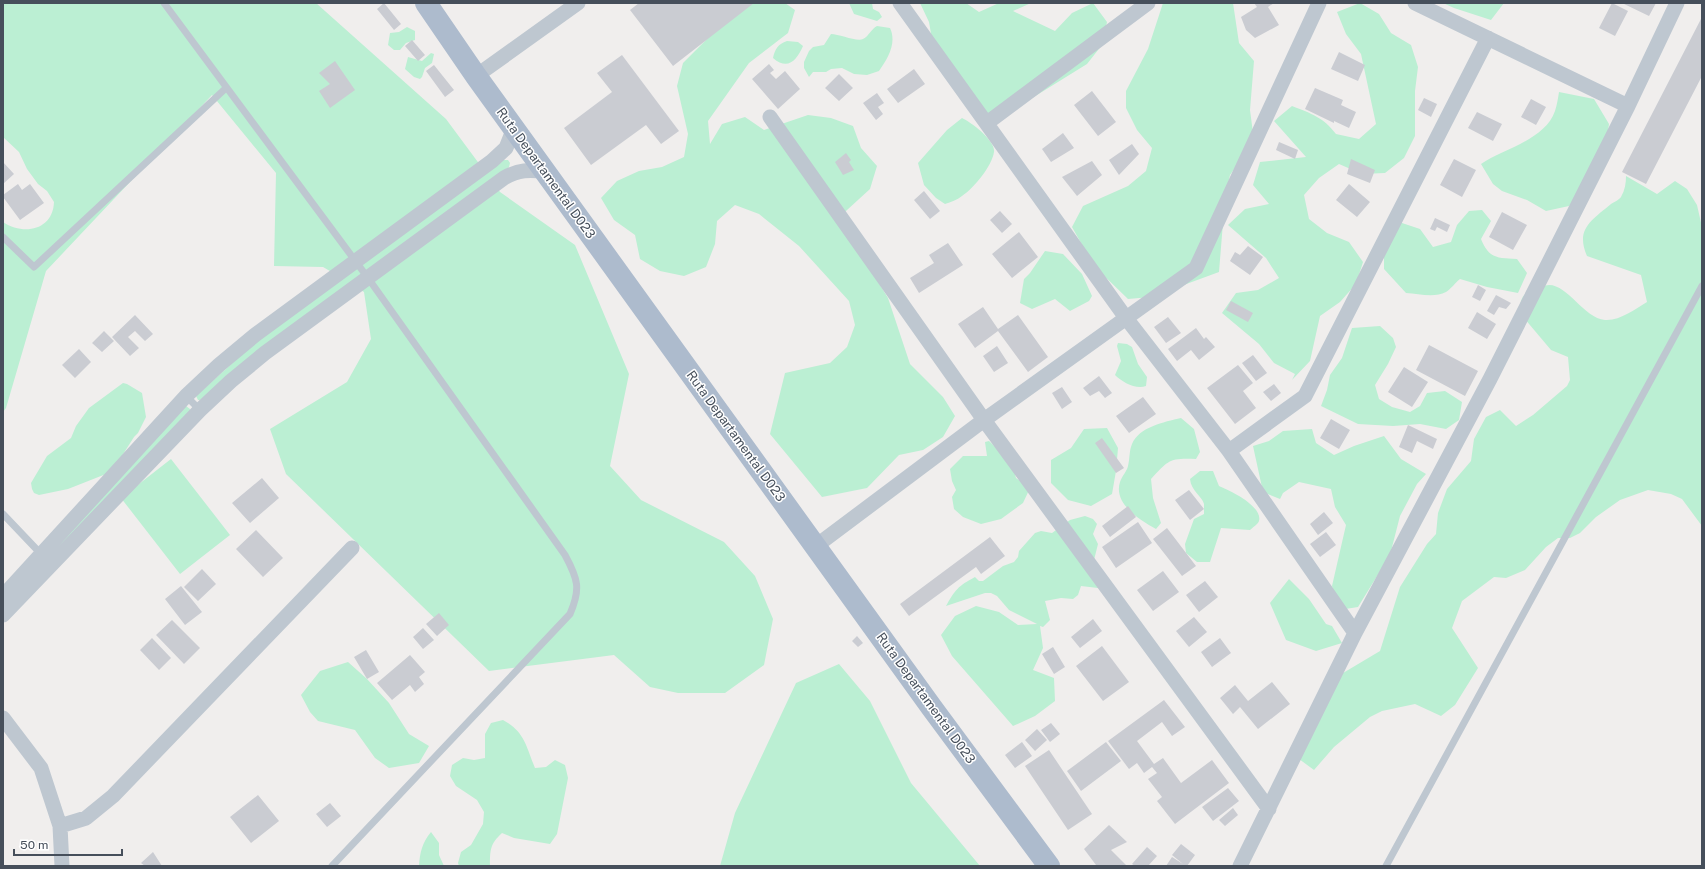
<svg xmlns="http://www.w3.org/2000/svg" width="1705" height="869" font-family="'Public Sans',sans-serif">
<style>
.green{fill:#bbefd3}
.building{fill:#caccd2}
.lines{fill:none;stroke-linecap:round;stroke-linejoin:round}
.lane{stroke:#bec7d0;stroke-width:7}
.street{stroke:#bec7d0;stroke-width:15}
.primary{stroke:#adbbcd;stroke-width:22}
.labels{text-anchor:middle;dominant-baseline:central;stroke-width:3;stroke-linejoin:round;paint-order:stroke}
.street-label{font-size:13px;fill:#464f5b;stroke:#fff}
</style>
<rect width="100%" height="100%" fill="#f0eeed"/>
<!-- green -->
<path class="green" d="M3,3H316L446,119L486,173L503,160H508L510,163L509,167L492,180L500,192L575,245L629,374L610,466L641,500L724,542L755,576L773,619L764,665L725,693H678L650,687L614,655L489,671L286,474L270,429L347,382L371,339L364,292L351,284L200,400H198L196,396L258,340L342,278L323,267L274,266L276,173L212,95L46,271L6,408L3,412V222C24,236 53,230 54,202L47,191L38,184L27,169L19,152L3,137Z
M747,3H785L795,10L788,33L749,63L708,121L710,144L722,124L745,117L764,130L808,115L831,118L853,126L861,148L877,166L870,189L835,221L851,238L888,298L910,364L943,397L955,416L943,437L923,450L899,455L867,488L822,497L770,434L785,373L830,363L847,347L855,325L849,301L799,246L759,214L735,205L717,221L715,244L706,267L684,276L660,271L640,259L635,235L614,220L601,198L617,181L639,171L662,167L684,157L688,134L677,86L683,63L734,12Z
M849,3H872L873,9L879,12L882,17L877,21L854,14Z
M920,3H966L979,12L999,3H1031L1013,11L1055,31L1072,13L1093,3L1107,22L1102,45L1087,64L998,119L973,112L933,45L929,22Z
M1163,3H1233L1239,43L1254,61L1250,110L1253,133L1244,155L1230,175L1225,198L1219,272L1151,297L1128,299L1094,266L1072,227L1083,206L1128,186L1146,171L1152,148L1137,130L1126,108V91L1148,49Z
M1360,3L1379,14L1391,33L1411,45L1418,67L1415,91V136L1404,158L1385,173L1362,174L1339,164L1319,178L1304,195L1309,219L1327,233L1349,242L1363,262L1356,284L1340,302L1320,316L1310,361L1292,380L1295,374L1274,363L1259,344L1222,313L1236,293L1258,290L1279,278L1266,258L1228,225L1245,209L1269,204L1253,185L1260,162L1306,157L1274,121L1292,106C1312,114 1323,117 1336,134L1359,139L1376,124L1361,54L1346,34L1337,12Z
M1443,3H1504L1491,20L1454,8Z
M877,26L890,28C897,43 888,58 879,71L867,75L854,74L842,68L831,69L826,72H813L809,77L804,68V62L809,51L813,47L824,45L831,34C839,34 857,42 863,39C869,36 871,29 877,26Z
M407,27L415,31V40L406,43L400,50H394L388,45L390,33L399,32Z
M787,41L798,42L803,46C797,60 788,71 773,58C775,49 778,44 787,41Z
M431,53L434,54L432,63L425,68L422,77L420,79L414,77L405,69L408,57L422,61Z
M1559,92L1594,99L1609,124L1604,158L1569,206L1546,211L1527,200L1502,191L1493,184L1481,164C1503,149 1545,140 1555,111C1557,105 1558,98 1559,92Z
M962,118C971,122 996,141 994,152C992,166 974,188 962,196C957,200 951,202 945,204L936,198L924,185L918,163L947,130Z
M1626,176L1657,194L1675,181L1687,189L1697,205L1702,227V526L1682,499L1671,494L1648,490L1620,500L1596,517L1580,533L1570,538H1558L1546,547L1525,570L1506,578L1494,577L1462,601L1452,628L1478,668L1455,705L1441,716L1415,704L1382,711L1370,717L1334,747L1314,770L1295,756L1338,676L1380,651L1400,587L1427,544L1436,534L1438,513L1447,489L1471,461L1474,439L1486,417L1500,410L1516,426L1533,415L1567,386L1570,380L1568,357L1551,350L1519,312C1521,299 1521,294 1535,289C1539,288 1545,285 1549,285C1568,285 1584,318 1605,320C1620,321 1635,309 1647,302L1641,275L1587,256C1575,229 1592,220 1611,204C1614,202 1619,200 1621,197C1625,190 1626,183 1626,176Z
M1482,210L1491,221L1481,239C1489,259 1498,258 1517,259L1527,273L1518,293L1487,287L1460,279C1455,283 1451,289 1446,292C1435,298 1419,294 1406,293L1384,269V239L1399,222L1420,229L1433,247L1451,242L1457,225L1469,211Z
M1045,251L1063,254L1082,274L1092,296L1089,301L1070,311L1055,299L1032,309L1020,303L1024,279L1030,273Z
M1380,326L1393,338L1396,347L1388,364L1375,385L1379,399L1392,407L1410,412L1420,406L1427,393L1445,391L1462,402L1459,420L1446,429L1420,424L1393,426L1358,424L1321,406L1327,390L1330,375L1342,358L1352,328Z
M1118,343L1127,344L1132,347L1138,364L1147,377L1146,386C1136,390 1122,382 1115,375L1121,361L1117,346Z
M123,383L127,384L142,393L146,417L138,433L134,437L120,459L106,474L68,489L39,495L34,493L32,489L31,483L47,456L71,438L76,426L89,408Z
M186,406L190,409V411L59,550L55,547Z
M1181,418L1194,429L1200,452L1196,459C1169,458 1169,460 1151,479L1153,498L1161,523L1156,529C1140,520 1113,504 1120,482C1122,476 1127,471 1128,466C1130,458 1129,451 1132,444C1139,427 1164,422 1181,418Z
M1107,428L1118,448L1116,471L1112,494L1091,506L1068,500L1051,483V460L1071,448L1084,429Z
M1312,429L1316,443L1334,455L1354,446L1384,436L1401,459L1426,474L1417,484L1400,516L1390,555L1358,607L1339,610L1332,586L1346,525L1335,507L1331,489L1299,482L1283,493L1280,499L1263,492L1253,446L1269,441L1283,431Z
M989,441L1012,463L1016,478L1030,488L1023,503L1001,519L981,524L963,517L954,509L952,497L956,490L952,481L950,469L963,456H987L985,442Z
M171,459L230,535L180,574L121,498Z
M1200,471H1213L1219,486C1229,490 1263,506 1259,521C1258,524 1252,528 1250,530L1221,528L1210,562H1197L1186,553L1185,544L1194,519L1204,514C1204,511 1204,507 1204,504C1202,496 1191,491 1190,479Z
M1085,516L1093,519L1097,524L1093,534L1098,544L1094,560L1103,584L1098,588L1081,586L1078,595L1073,599L1061,598L1045,601L1050,620L1043,627L1040,626L1043,648L1033,670L1054,678L1055,701L1035,716L1013,726L952,656L941,635L955,616L976,606L999,612L1018,625L1037,624L1009,610L997,596L991,593H985L946,606C955,590 958,586 975,577L979,581H983L1003,566L1014,562L1018,557L1019,551L1035,533L1041,531L1052,533L1070,520Z
M1289,579L1309,599L1326,624L1332,626L1342,643L1316,651L1286,640L1270,603Z
M348,662L367,679L389,703L409,734L429,746L419,763L389,768L375,758L355,730L318,721L310,712L301,695L320,671Z
M839,664L870,701L911,783L980,866H720L735,813L796,683Z
M503,720C525,732 526,746 535,768L546,767L555,760L565,765L568,778L557,834L550,844L514,838L502,833C490,844 490,850 490,866H459L458,863L461,852L471,845L483,824L484,812L477,800L456,786L450,776L452,765L463,758L474,760L485,758V734L491,723Z
M431,832L439,843V855L444,866H419C420,852 422,843 431,832Z"/>
<!-- building -->
<path class="building" d="M384,3L401,24L394,30L377,9Z
M639,3H754L673,66L630,10Z
M1254,3H1274L1268,7L1279,25L1255,38L1246,30L1241,17L1257,7Z
M1612,3L1628,11L1615,36L1599,28Z
M1622,3H1656L1649,16Z
M1702,17V76L1646,184L1622,172Z
M412,40L425,55L418,61L405,46Z
M1339,52L1365,65L1358,81L1331,69Z
M622,55L679,131L661,144L646,125L591,165L564,128L612,92L597,73Z
M335,61L355,90L330,108L319,91L330,84L319,73Z
M769,64L774,70L770,73L776,79L785,71L800,89L778,109L752,79Z
M434,65L454,90L445,97L426,71Z
M914,69L925,84L898,103L887,89Z
M839,74L853,88L839,101L825,88Z
M1315,88L1343,100L1341,105L1356,112L1349,128L1334,121V123L1305,109Z
M1092,91L1116,122L1098,136L1074,105Z
M877,93L884,103L878,107L883,114L876,120L863,103Z
M1424,98L1437,104L1431,117L1418,110Z
M1531,99L1546,107L1536,125L1521,117Z
M1477,112L1502,124L1493,141L1468,128Z
M1063,133L1074,148L1051,162L1042,149Z
M1279,142L1298,150L1295,159L1276,150Z
M1132,144L1139,154L1119,175L1109,160Z
M846,153L851,160L849,162L854,170L843,175L835,162Z
M1351,159L1375,170L1370,183L1347,174Z
M1454,159L1476,170L1462,197L1440,185Z
M1092,161L1102,175L1077,196L1062,177Z
M3,162L14,174L3,184Z
M18,184L22,190L30,184L44,203L20,220L3,197V195Z
M1349,184L1370,202L1357,217L1336,200Z
M924,191L940,211L930,219L914,200Z
M1000,211L1012,224L1002,233L990,220Z
M1502,212L1527,225L1513,250L1489,237Z
M1435,218L1450,225L1447,232L1437,227L1435,231L1430,229Z
M1019,232L1038,257L1012,278L992,254Z
M948,243L963,265L919,293L910,278L934,263L929,255Z
M1248,246L1263,257L1250,275L1230,261L1235,252L1240,255Z
M1478,285L1486,290L1480,301L1472,297Z
M1496,295L1511,303L1506,309L1499,307L1494,315L1487,311Z
M1231,301L1253,313L1248,322L1226,310Z
M983,307L998,329L1018,315L1048,357L1028,372L998,331L975,348L958,324Z
M1477,312L1496,324L1487,339L1468,328Z
M135,315L153,334L145,341L135,331L128,337L139,348L130,356L112,337Z
M1168,317L1181,333L1166,343L1154,327Z
M1196,328L1204,339L1206,337L1215,347L1199,360L1191,350L1177,361L1168,349Z
M104,331L114,341L102,352L92,343Z
M1429,345L1478,371L1465,396L1416,370Z
M997,346L1008,363L994,372L983,356Z
M79,349L91,362L75,378L62,365Z
M1253,355L1267,373L1256,381L1242,363Z
M1238,365L1253,383L1243,391L1256,408L1235,424L1207,388Z
M1404,367L1428,382L1412,407L1388,392Z
M1099,376L1112,393L1105,398L1099,391L1090,396L1083,388Z
M1274,384L1281,393L1271,401L1263,392Z
M1062,387L1072,402L1062,409L1052,393Z
M1143,397L1156,414L1129,433L1116,416Z
M1331,419L1350,430L1339,449L1320,438Z
M1408,425L1437,439L1433,449L1417,441L1412,453L1399,447Z
M1102,438L1124,468L1116,473L1095,443Z
M262,478L279,498L250,523L232,503Z
M1189,490L1204,509L1190,520L1175,500Z
M1128,506L1136,517L1110,537L1102,526Z
M1324,512L1333,523L1318,535L1310,524Z
M1138,522L1152,543L1116,568L1102,547Z
M1167,528L1196,566L1182,576L1153,539Z
M256,530L283,558L263,577L236,549Z
M1326,532L1336,545L1320,557L1310,544Z
M990,537L1005,556L981,574L976,567L909,616L900,604Z
M202,569L216,584L198,601L184,587Z
M1163,571L1179,592L1153,611L1137,590Z
M1205,581L1218,597L1199,612L1186,595Z
M181,586L202,612L185,625L165,599Z
M439,613L449,625L437,636L426,624Z
M1194,617L1207,632L1189,647L1176,631Z
M1093,619L1102,631L1080,648L1071,637Z
M172,620L200,648L184,664L156,635Z
M423,628L434,640L423,649L413,637Z
M857,636L863,643L858,647L852,641Z
M152,638L171,658L159,670L140,650Z
M1220,638L1231,653L1212,667L1201,652Z
M1102,646L1129,682L1103,701L1076,666Z
M1053,647L1065,667L1054,674L1042,654Z
M366,650L379,672L367,679L354,657Z
M410,655L425,672L419,677L424,684L415,692L410,685L392,700L377,683Z
M1272,682L1290,704L1258,729L1240,707L1233,714L1220,698L1235,685L1248,701Z
M1164,700L1185,727L1172,736L1162,722L1137,741L1154,764L1163,758L1181,783L1212,760L1229,783L1175,824L1157,801L1162,797L1148,779L1157,773L1152,767L1144,773L1137,763L1129,769L1108,741Z
M1051,723L1060,734L1050,742L1041,730Z
M1037,729L1047,740L1035,751L1025,740Z
M1022,742L1032,756L1015,768L1005,755Z
M1106,742L1121,761L1081,791L1067,771Z
M1049,750L1092,814L1068,830L1025,766Z
M1228,788L1239,801L1213,821L1202,807Z
M258,795L279,821L251,843L230,817Z
M330,803L341,816L327,827L316,814Z
M1233,808L1238,815L1225,826L1219,820Z
M1109,825L1127,842L1111,850L1127,866H1095L1096,865L1084,849Z
M1181,844L1195,855L1187,866H1166L1172,857L1183,864L1172,855Z
M1147,847L1157,856L1148,866H1135L1132,864Z
M153,852L162,866H145L141,863Z"/>
<g class="lines">
<!-- lane -->
<path class="lane" d="M164,3L368,278L565,555C578,579 581,589 570,614L332,866
M3,237L34,267L226,88
M186,396L200,410
M3,514L42,555
M1386,866L1702,286"/>
<!-- street -->
<path class="street" d="M900,3L1126,318L1229,451L1355,633
M1415,3L1628,106
M476,76L578,3
M770,117L984,420L1269,809
M987,123L1148,3
M1229,451L1305,396L1488,38
M816,546L984,420L1196,268L1319,3
M3,596L186,396L219,365L255,335L492,161L506,148L514,128
M3,615L200,410L231,381L265,353L504,178C518,170 530,169 545,172
M3,718L41,768L60,826L62,866
M60,826L86,818L113,796L352,548
M1240,866L1355,633L1490,379L1628,106L1677,3"/>
<!-- primary -->
<path class="primary" d="M426,3L476,76L932,708L1049,866"/>
</g>
<g class="labels">
<!-- street labels -->
<g class="street-label">
<text transform="translate(546 173) rotate(54)">Ruta Departamental D023</text>
<text transform="translate(736 436) rotate(54)">Ruta Departamental D023</text>
<text transform="translate(926 698) rotate(54)">Ruta Departamental D023</text>
</g>
</g>
<!-- border -->
<rect width="1705" height="869" fill="none" stroke="#464f5b" stroke-width="8"/>
<!-- scale -->
<path d="M14 849v6h108v-6" fill="none" stroke="#464f5b" stroke-width="2"/>
<text x="20" y="849" font-size="12" fill="#464f5b" stroke="#ffffff" stroke-width="3" paint-order="stroke">50 m</text>
</svg>
